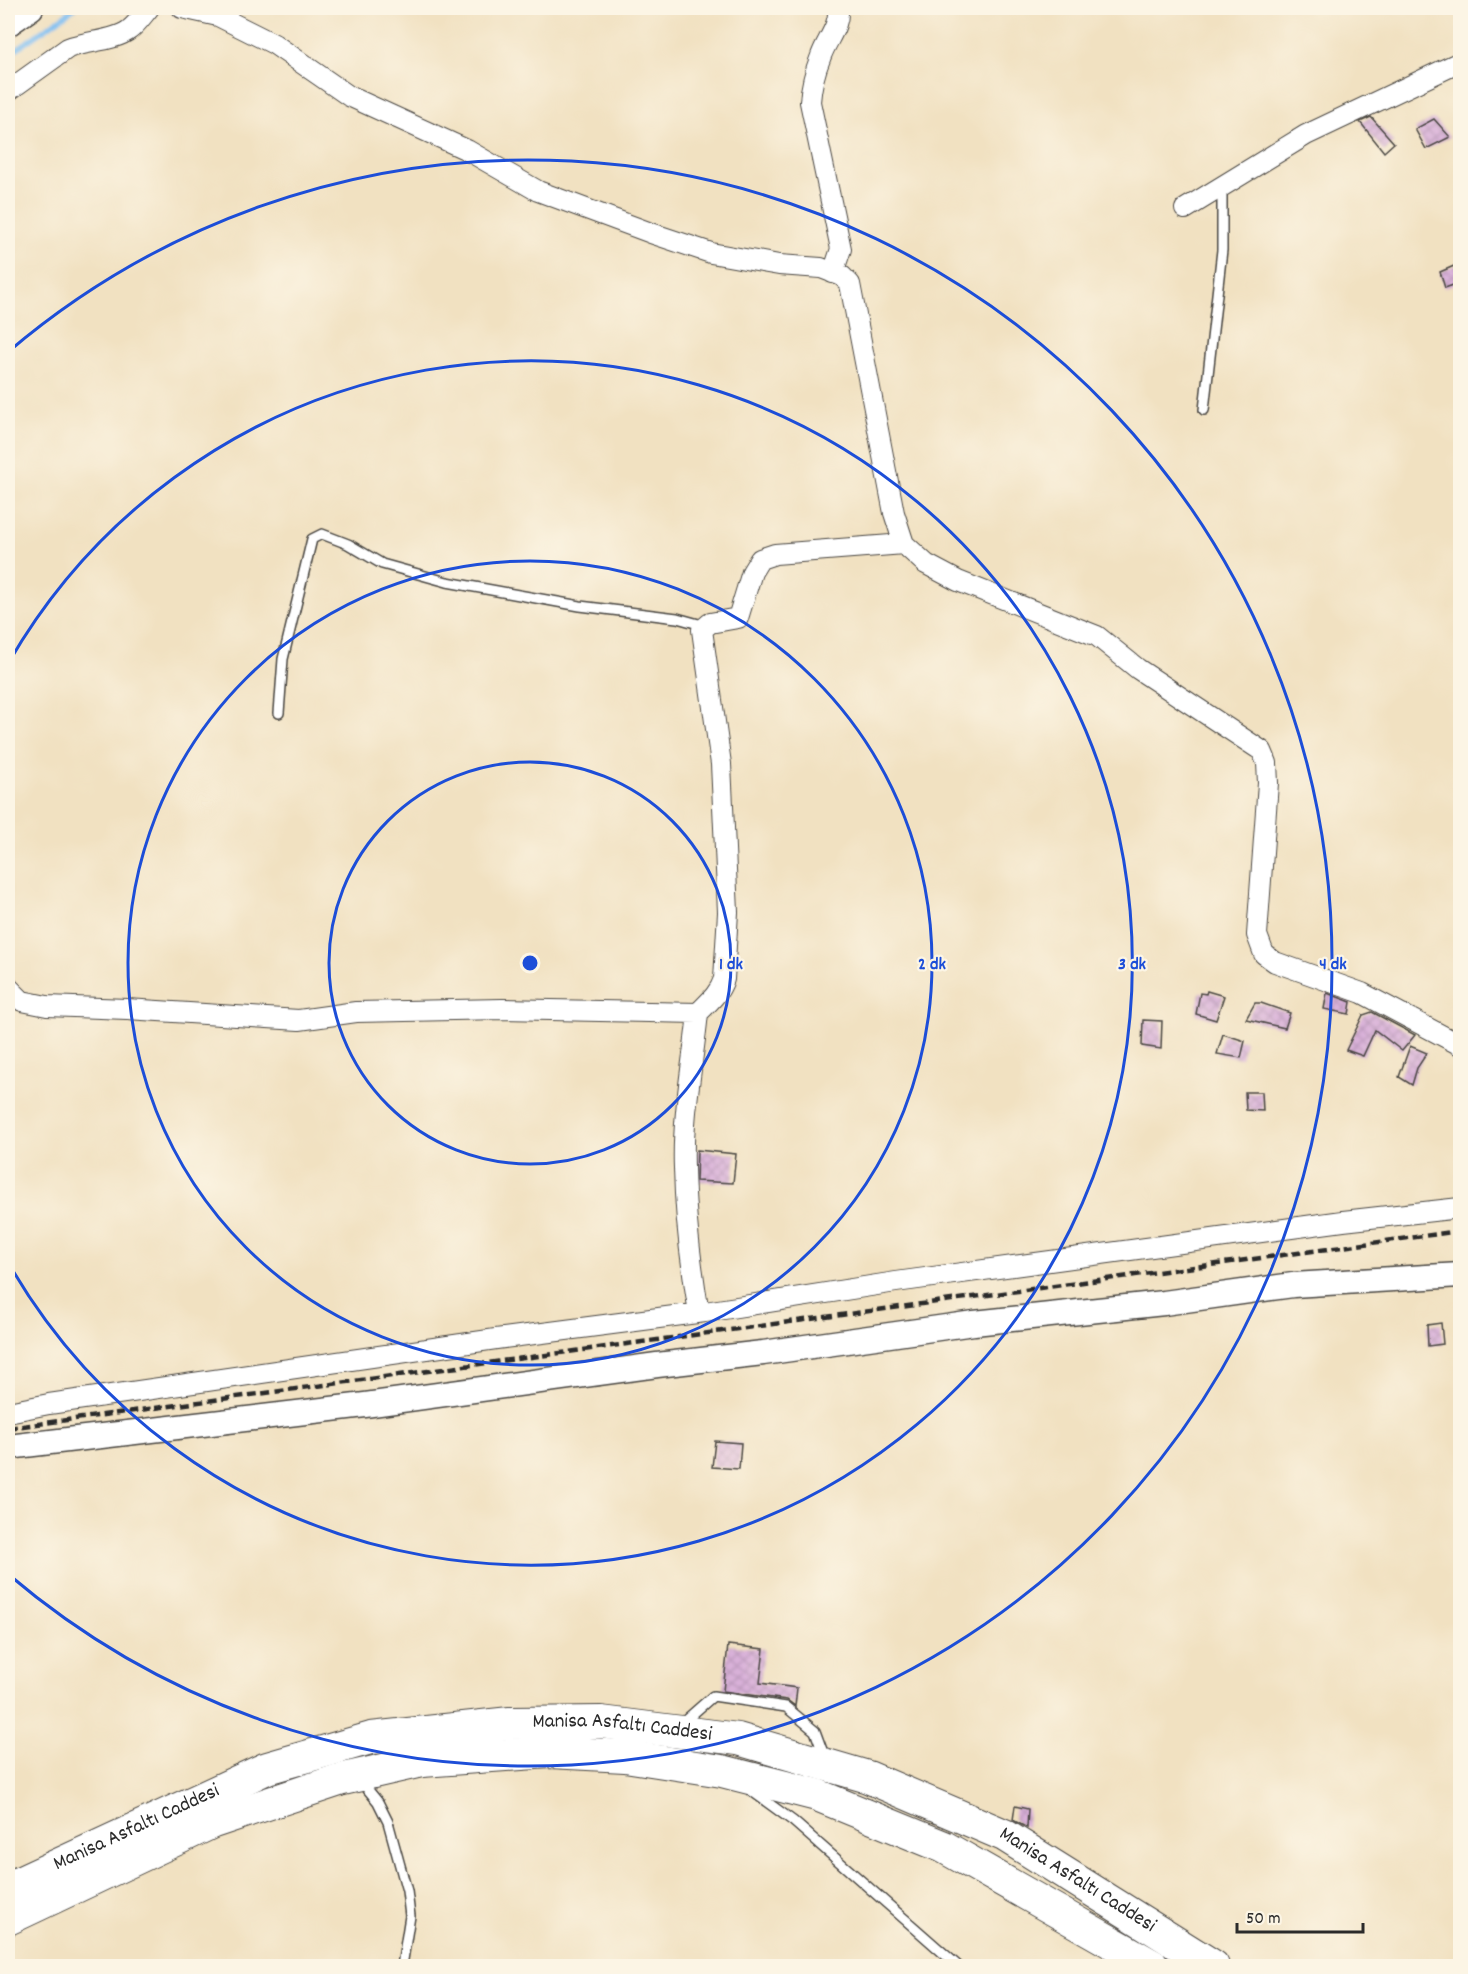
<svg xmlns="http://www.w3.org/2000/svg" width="1468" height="1974" font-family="Dekko,sans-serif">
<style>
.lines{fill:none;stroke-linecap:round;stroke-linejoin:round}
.stream{stroke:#7dbef2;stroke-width:5}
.building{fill:url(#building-cross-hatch)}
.service-casing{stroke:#494642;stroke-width:12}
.minor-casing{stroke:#494642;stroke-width:22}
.tertiary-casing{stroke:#494642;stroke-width:27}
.trunk-casing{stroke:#494642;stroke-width:34}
.service{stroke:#fff;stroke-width:9}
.minor{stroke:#fff;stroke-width:20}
.tertiary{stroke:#fff;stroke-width:24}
.trunk{stroke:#fff;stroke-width:32}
.rail{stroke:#2b2b2b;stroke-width:4.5;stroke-dasharray:9 4.5;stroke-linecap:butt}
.ring{fill:none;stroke:#1d4ed8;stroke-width:3}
.labels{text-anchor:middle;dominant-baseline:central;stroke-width:4.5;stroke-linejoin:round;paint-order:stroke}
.street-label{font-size:21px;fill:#2b2b2b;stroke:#fcf5e5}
.centre{fill:#1d4ed8;stroke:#fcf5e5;stroke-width:3}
.ring-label{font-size:18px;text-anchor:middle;font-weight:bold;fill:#1d4ed8;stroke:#fcf5e5;stroke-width:4.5;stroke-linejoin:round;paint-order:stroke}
</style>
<defs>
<pattern id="building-cross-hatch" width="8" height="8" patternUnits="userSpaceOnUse" patternTransform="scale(1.5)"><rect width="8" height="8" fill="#d9b1d9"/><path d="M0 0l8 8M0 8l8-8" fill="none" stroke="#ba98ba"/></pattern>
</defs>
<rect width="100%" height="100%" fill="#fcf5e5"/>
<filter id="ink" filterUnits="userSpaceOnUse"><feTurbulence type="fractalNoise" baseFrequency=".0167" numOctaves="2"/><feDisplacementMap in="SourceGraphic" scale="12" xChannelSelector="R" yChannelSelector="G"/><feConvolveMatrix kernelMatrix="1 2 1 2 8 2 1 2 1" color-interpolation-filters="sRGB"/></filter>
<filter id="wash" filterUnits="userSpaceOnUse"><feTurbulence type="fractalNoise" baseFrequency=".008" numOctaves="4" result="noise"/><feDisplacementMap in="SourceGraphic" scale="24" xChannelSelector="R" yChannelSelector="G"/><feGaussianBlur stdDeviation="1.35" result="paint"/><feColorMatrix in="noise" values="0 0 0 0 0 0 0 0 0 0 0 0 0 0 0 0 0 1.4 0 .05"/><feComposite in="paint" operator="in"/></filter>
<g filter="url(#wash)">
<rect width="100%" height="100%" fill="#f1e1c1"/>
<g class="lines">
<!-- stream -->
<path class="stream" d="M8,55L75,8"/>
</g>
<g id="blocks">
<!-- building -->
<path class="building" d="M1371,117L1394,143L1384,152L1360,122Z
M1434,119L1450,137L1426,149L1415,129Z
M1461,263V282L1445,288L1440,272Z
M1207,991L1224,996L1216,1020L1196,1014L1200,993L1206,994Z
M1327,993L1351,1002L1349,1014L1324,1009Z
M1255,1003H1261L1290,1013L1285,1028L1246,1019Z
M1372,1012L1415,1035L1402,1051L1375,1030L1363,1056L1346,1050L1363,1015Z
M1143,1020L1162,1021L1161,1049L1142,1046Z
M1223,1034L1245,1041L1241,1058L1217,1054Z
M1410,1046L1427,1053L1417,1068L1412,1085L1399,1077Z
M1245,1092H1262L1263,1111L1246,1110Z
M697,1150L736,1154L733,1183L696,1181Z
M1441,1323L1443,1344L1428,1346L1427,1325Z
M715,1441L741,1443L739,1469L712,1467Z
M728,1645L764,1649L760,1683L797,1688L795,1706L787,1700L723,1691Z
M1015,1806L1028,1809L1027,1828L1013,1820Z"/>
</g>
</g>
<g filter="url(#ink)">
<use href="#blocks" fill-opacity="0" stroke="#494642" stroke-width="1.5"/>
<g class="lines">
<!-- service casing -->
<g class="service-casing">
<path id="service" d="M1204,410L1222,250V186
M279,713L283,659L312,539L322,534L348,544L382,564L447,582L580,606L677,618L706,626
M680,1725L713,1696L786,1707L815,1731L825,1758
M360,1780L378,1802L388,1822L407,1891L410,1916L402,1966
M749,1789L793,1821L958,1966"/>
</g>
<!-- minor casing -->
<g class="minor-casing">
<path id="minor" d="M182,8L218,16L274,44L349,96L467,150L538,191L651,233L711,253L779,265L821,268L842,276L850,284L894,513L904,544L926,564L958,581L1097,636L1138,669L1262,751L1267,763L1268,783L1257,935L1264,954L1275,962L1362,993L1460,1045
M8,91L68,48C86,41 115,41 129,30C137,24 143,15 149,8
M1185,209L1306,135L1460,62
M833,273L841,249L810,102C811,85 815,71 821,56C827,39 840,26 838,8
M8,987L22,1001L47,1006L127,1009L299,1020L356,1012L502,1009L698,1013
M699,1313C691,1265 685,1216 684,1168C682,1116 693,1064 698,1013C709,1002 719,994 724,979L728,912L721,764L702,630L710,623L738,618L752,572L760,559L775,554L904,544
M8,1412L49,1404L496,1339L705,1312L896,1282L1343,1221L1460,1208"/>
</g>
<!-- tertiary casing -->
<g class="tertiary-casing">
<path id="tertiary" d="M8,24L31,8
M8,1447L365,1405L657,1365L763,1353L974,1323L1164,1303L1293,1285L1460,1275"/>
</g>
<!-- trunk casing -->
<g class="trunk-casing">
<g id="trunk">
<path id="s1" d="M8,1888L267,1768L371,1738L510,1723L601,1722L738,1739L868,1777L1004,1835L1213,1966"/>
<path d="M8,1919L213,1822L339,1780L422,1761L550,1752L625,1756L722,1771L817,1795L944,1847L1153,1966"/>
</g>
</g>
<!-- service -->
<use href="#service" class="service"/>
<!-- minor -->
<use href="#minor" class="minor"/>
<!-- tertiary -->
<use href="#tertiary" class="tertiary"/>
<!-- trunk -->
<use href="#trunk" class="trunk"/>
<!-- rail -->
<path class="rail" d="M8,1428L1460,1231"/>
</g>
</g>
<!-- distance rings -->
<g class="ring">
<circle cx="530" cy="963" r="201"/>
<circle cx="530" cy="963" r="402"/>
<path d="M9 662A602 602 0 1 1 9 1264"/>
<path d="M8 352A803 803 0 1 1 8 1574"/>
</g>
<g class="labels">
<!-- street labels -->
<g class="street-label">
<text stroke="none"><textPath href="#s1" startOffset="646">Manisa Asfaltı Caddesi</textPath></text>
<text stroke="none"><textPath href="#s1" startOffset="142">Manisa Asfaltı Caddesi</textPath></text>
<text stroke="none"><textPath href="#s1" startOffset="1132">Manisa Asfaltı Caddesi</textPath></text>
</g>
</g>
<circle cx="530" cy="963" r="9" class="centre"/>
<g class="ring-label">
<text x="731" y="969">1 dk</text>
<text x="932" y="969">2 dk</text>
<text x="1132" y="969">3 dk</text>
<text x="1333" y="969">4 dk</text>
</g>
<!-- margin -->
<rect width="1468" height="1974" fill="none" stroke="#fcf5e5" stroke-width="30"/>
<!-- scale -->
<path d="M1237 1923v9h126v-9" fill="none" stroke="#2b2b2b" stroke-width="3"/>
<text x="1246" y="1923" font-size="18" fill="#2b2b2b" stroke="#fcf5e5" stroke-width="4.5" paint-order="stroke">50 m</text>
</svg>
